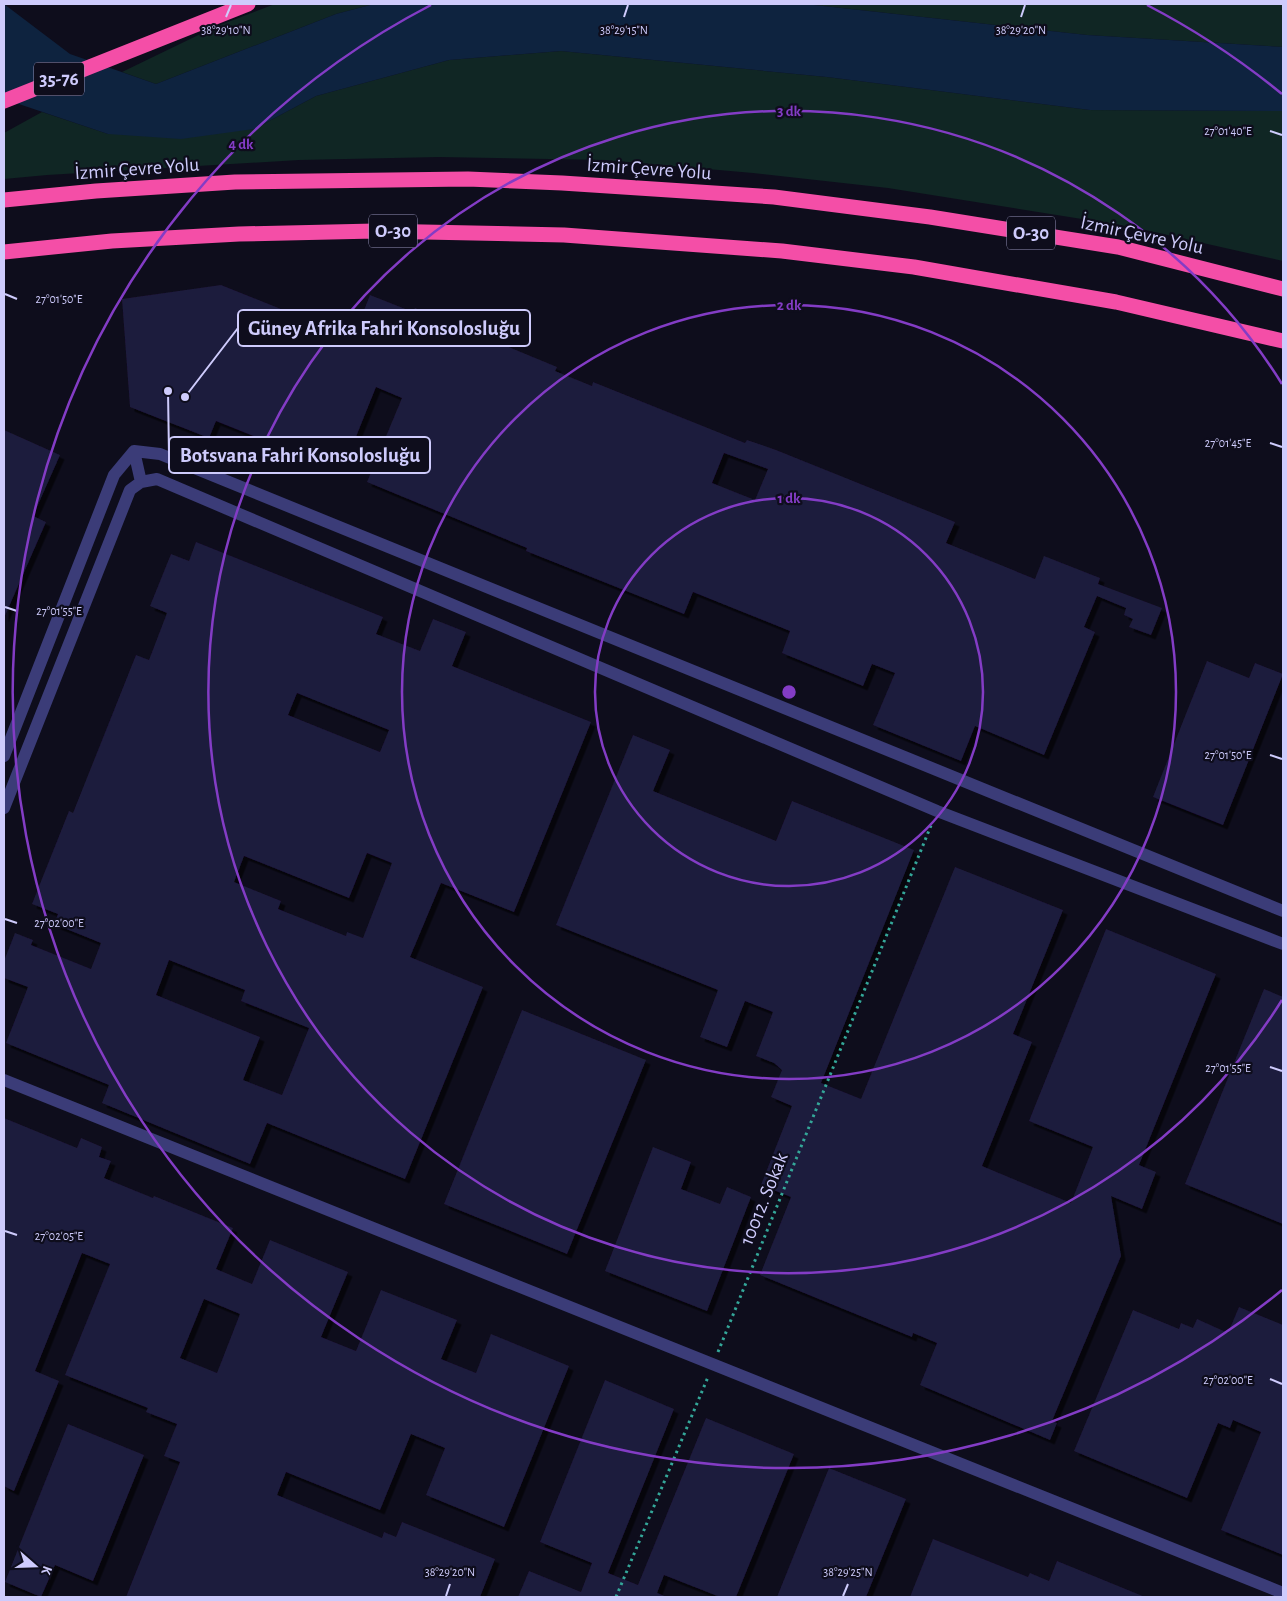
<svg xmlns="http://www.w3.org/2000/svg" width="1287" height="1601" font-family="'Alegreya Sans',sans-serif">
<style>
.green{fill:#102624}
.water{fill:#0e233f}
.building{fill:#1f1a3c;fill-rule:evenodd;filter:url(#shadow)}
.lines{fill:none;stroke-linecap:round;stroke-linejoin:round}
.path{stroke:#34a799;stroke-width:3;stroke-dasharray:2.5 4;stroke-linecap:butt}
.minor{stroke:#3b3c78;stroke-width:12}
.highway{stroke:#f44ea7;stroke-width:15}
.ticks{fill:none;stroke:#cecbfc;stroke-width:2}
.ring{fill:none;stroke:#833cc5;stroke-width:2.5}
.labels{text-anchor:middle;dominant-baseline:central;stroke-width:4.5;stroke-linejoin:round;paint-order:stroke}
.shield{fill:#0e0d1c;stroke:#9492b9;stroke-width:1}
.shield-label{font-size:19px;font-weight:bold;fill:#cecbfc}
.street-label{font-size:20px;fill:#cecbfc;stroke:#0e0d1c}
.ticks-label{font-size:12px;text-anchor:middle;fill:#cecbfc;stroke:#0e0d1c;stroke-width:4.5;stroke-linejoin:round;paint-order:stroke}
.centre{fill:#833cc5;stroke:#0e0d1c;stroke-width:2.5}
.ring-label{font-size:15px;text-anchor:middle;font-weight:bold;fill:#833cc5;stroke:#0e0d1c;stroke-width:4.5;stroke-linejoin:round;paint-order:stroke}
.leader{fill:none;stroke:#cecbfc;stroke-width:2}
.callout-dot{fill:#cecbfc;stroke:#0e0d1c;stroke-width:2}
.callout{fill:#0e0d1c;stroke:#cecbfc;stroke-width:2}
.callout-label{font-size:21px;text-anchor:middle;font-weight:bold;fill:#cecbfc}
</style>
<defs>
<filter id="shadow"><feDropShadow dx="4.5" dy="4.5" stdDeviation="0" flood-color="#0009"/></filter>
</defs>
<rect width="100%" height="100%" fill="#0e0d1c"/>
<!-- green -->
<path class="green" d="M275,4H374L336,14L156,84L122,72L215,27Z
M805,4H1283V47L1087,35Z
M561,51L827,77L1090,110L1283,111V261L1132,227L888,188L753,173L605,160L439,157L299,160L47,175L4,179V133L42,112L108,134L254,129L316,96L449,60Z"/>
<!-- water -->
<path class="water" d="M4,4L70,54L156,84L336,14L374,4H805L1087,35L1283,47V111L1090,110L827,77L561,51L449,60L316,96L254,129L181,139L108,134L4,99Z"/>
<!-- building -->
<path class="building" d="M221,285L353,338L370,295L413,312L415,308L557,367L555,371L592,386L593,382L745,443L747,440L776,450L955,522L946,543L1035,579L1044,556L1100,578L1098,584L1162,608L1151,635L1129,627L1133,619L1124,615L1126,608L1097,596L1084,627L1095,632L1044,755L975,726L961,761L873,725L895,673L872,664L863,686L782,653L790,631L693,592L684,614L526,551L527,548L367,482L402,398L376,387L343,469L324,462L323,464L216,421L209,438L130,407L122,299ZM724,453L768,469L755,500L712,483Z
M4,430L60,455L33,516L46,522L4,618Z
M196,542L383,617L376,634L420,651L433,619L466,632L452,666L591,722L514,912L441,883L410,957L483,987L405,1179L267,1123L250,1164L102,1103L109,1085L6,1043L28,987L4,978V961L15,933L33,940L31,945L91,969L101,943L54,924L58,914L32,904L69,811L73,813L136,655L149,660L167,613L150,606L171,554L189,561ZM297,693L389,730L380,752L288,715ZM367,853L392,863L363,938L347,932L346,936L278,909L281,901L234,882L244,856L349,898ZM169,960L245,990L241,1001L309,1028L282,1095L243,1080L260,1037L156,995Z
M1207,661L1249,678L1255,663L1283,674L1223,825L1153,797Z
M633,735L670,750L653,791L776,841L792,801L914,850L821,1083L861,1099L955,867L1063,910L1013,1034L1032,1042L982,1166L1071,1203L1093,1147L1029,1121L1106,929L1216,974L1139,1165L1156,1172L1142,1209L1111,1196L1121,1256L1052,1421L1057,1423L1050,1440L920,1385L937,1343L913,1333L912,1337L760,1275L791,1197L761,1185L792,1106L771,1097L782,1070L774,1063L756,1056L773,1012L745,1001L727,1047L700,1037L718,990L556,925Z
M1264,989L1283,997V1224L1185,1184Z
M522,1010L646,1060L567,1254L444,1204Z
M4,1118L77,1148L81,1138L102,1147L99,1157L111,1161L104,1178L153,1198L154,1196L233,1228L216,1269L252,1284L270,1240L348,1272L321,1337L356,1351L381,1290L457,1320L441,1359L476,1373L491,1334L569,1366L504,1527L426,1495L445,1448L411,1434L380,1510L286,1472L277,1495L382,1538L384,1532L396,1537L402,1522L495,1559L480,1597H126L180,1462L164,1456L177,1424L146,1412L148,1408L65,1375L110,1264L82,1253L35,1371L59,1381L14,1491L4,1486ZM204,1299L240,1314L217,1373L180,1358Z
M653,1147L691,1162L681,1189L720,1204L727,1187L751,1197L707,1311L605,1271Z
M1239,1307L1283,1325V1555L1221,1530L1261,1432L1233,1420L1230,1428L1218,1423L1187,1498L1074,1451L1133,1310L1179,1329L1181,1323L1193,1328L1197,1319L1228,1333Z
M605,1380L674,1409L608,1573L638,1585L706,1418L794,1454L736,1597H720L664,1575L657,1593L667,1597H518L529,1571L581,1592L592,1563L540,1542Z
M68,1424L144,1455L93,1581L55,1565L41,1597L5,1582Z
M829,1468L906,1499L866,1597H777Z
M933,1539L1028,1577L1030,1573L1049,1581L1057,1561L1145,1597H910Z"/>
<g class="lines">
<!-- path -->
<path class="path" d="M718,1352L932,823
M616,1597L708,1377"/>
<!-- minor -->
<path class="minor" d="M134,451L141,482
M4,756L114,475L134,451L160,454L1283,911
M4,808L130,490L141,482L157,479L937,811L1283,944
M4,1080L1283,1593"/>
<!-- highway -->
<path class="highway" d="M4,101L248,4
M4,200L96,191L235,182L468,179L562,183L774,197L930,217L1118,247L1283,289
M4,252L112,241L239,234L375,231L564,235L782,251L914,267L1116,302L1283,341"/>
</g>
<!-- ticks -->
<path class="ticks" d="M226,17L231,5M624,17L628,5M1021,17L1025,5M1270,131L1282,135M5,294L17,299M1270,443L1282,447M5,607L17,611M1270,755L1282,759M5,919L17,923M1270,1067L1282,1071M5,1231L17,1235M1270,1379L1282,1384M446,1596L450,1584M843,1596L848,1584"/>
<!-- distance rings -->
<g class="ring">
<circle cx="789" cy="692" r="194"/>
<circle cx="789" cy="692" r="387"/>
<path d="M1282 1000A581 581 0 1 1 1282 384"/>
<path d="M1282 1290A775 775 0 1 1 431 5M1147 5A775 775 0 0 1 1282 94"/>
</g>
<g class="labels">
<!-- shield labels -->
<g class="shield">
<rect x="34" y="62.5" width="50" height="33" rx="4"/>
<rect x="369" y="214.5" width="48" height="33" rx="4"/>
<rect x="1007" y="216.5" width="48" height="33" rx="4"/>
</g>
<g class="shield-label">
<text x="59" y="79">35-76</text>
<text x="393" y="231">O-30</text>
<text x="1031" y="233">O-30</text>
</g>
<!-- street labels -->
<g class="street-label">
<text transform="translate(137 169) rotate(-4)">İzmir Çevre Yolu</text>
<text transform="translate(649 169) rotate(4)">İzmir Çevre Yolu</text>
<text transform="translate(1142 235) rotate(12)">İzmir Çevre Yolu</text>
<text transform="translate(764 1199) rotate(-68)">10012. Sokak</text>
</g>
</g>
<g class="ticks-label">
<text x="226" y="34">38°29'10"N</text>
<text x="624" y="34">38°29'15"N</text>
<text x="1021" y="34">38°29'20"N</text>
<text x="1228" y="135">27°01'40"E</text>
<text x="59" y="303">27°01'50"E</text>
<text x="1228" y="447">27°01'45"E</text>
<text x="59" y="615">27°01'55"E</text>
<text x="1228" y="759">27°01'50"E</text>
<text x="59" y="927">27°02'00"E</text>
<text x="1228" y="1072">27°01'55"E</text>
<text x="59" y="1240">27°02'05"E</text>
<text x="1228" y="1384">27°02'00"E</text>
<text x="450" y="1576">38°29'20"N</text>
<text x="848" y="1576">38°29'25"N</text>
</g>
<circle cx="789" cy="692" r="8" class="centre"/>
<g class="ring-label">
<text x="789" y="116">3 dk</text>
<text x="241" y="149">4 dk</text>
<text x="789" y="310">2 dk</text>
<text x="789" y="503">1 dk</text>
</g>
<!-- callouts -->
<path class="leader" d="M185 397L238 328M168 391L169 455"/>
<g class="callout-dot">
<circle cx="185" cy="397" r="5"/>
<circle cx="168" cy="391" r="5"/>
</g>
<g class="callout">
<rect x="238" y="310" width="292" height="36" rx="5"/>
<rect x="169" y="437" width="261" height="36" rx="5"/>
</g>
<g class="callout-label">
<text x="384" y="335">Güney Afrika Fahri Konsolosluğu</text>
<text x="300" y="462">Botsvana Fahri Konsolosluğu</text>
</g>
<!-- border -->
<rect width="1287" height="1601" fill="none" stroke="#cecbfc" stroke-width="10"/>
<!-- north arrow -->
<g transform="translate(35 1566) rotate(110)" stroke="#0e0d1c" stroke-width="4" paint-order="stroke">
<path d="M0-4L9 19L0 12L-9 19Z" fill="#cecbfc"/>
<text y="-8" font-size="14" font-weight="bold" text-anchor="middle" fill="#cecbfc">K</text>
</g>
</svg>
